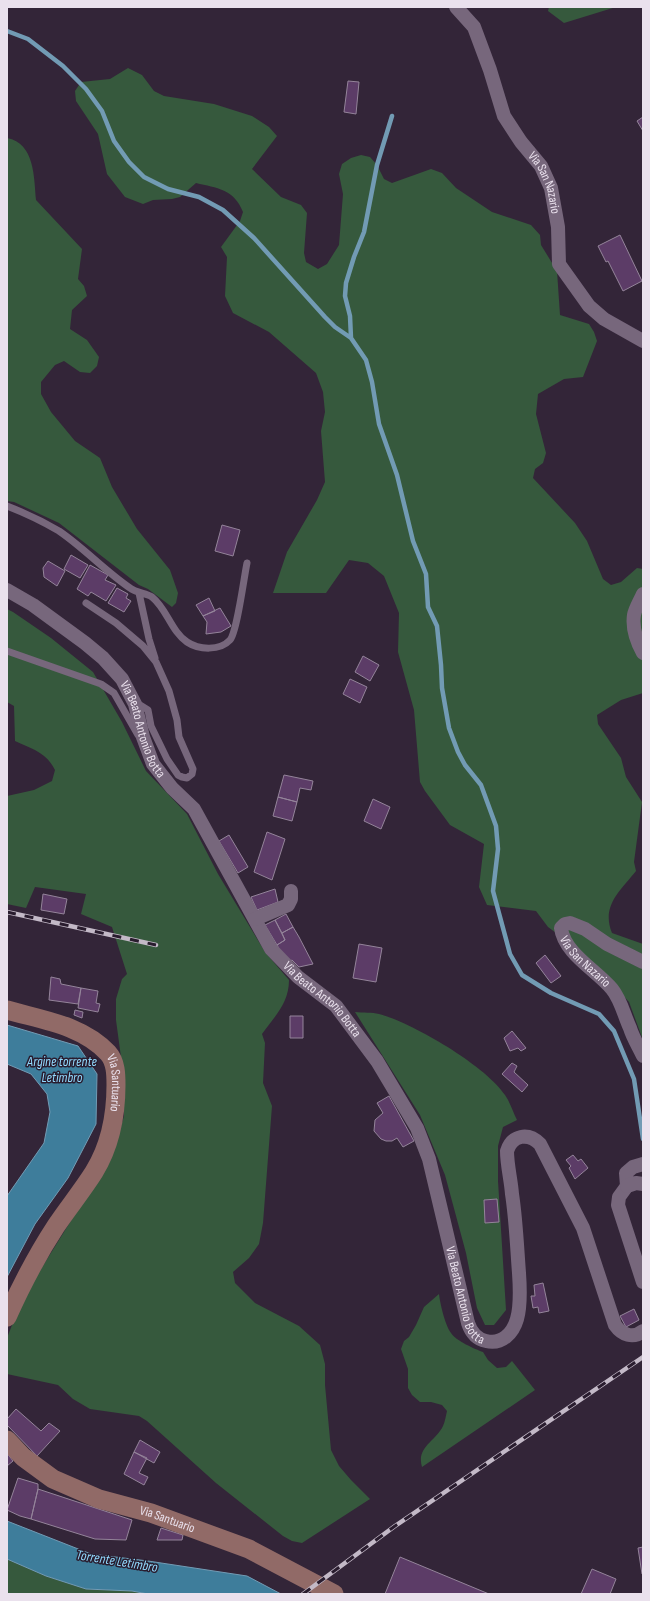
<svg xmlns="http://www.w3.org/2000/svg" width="650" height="1601" font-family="'Sofia Sans Condensed',sans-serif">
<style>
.green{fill:#36593d}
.water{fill:#3e7d9b;stroke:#729bb4}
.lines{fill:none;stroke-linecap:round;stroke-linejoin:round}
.stream{stroke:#729bb4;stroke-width:4.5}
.building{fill:#5c3c67;stroke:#94849a}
.lane{stroke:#77677c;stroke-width:7}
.street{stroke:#77677c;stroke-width:14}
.secondary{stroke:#916a67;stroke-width:19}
.rail-casing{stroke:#c3b9c7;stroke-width:4.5}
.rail{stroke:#291c2e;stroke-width:3;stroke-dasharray:9;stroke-linecap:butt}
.labels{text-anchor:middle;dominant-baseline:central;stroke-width:3;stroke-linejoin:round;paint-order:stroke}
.street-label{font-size:13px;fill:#eae1ed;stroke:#291c2e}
.water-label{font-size:14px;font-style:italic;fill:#92dafe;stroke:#291c2e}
</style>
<rect width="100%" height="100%" fill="#332538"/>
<!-- green -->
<path class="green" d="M549,7H616L564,23L548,11Z
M128,68L142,75L154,91L164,96L214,104L252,116L269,127L277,136L252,169L281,197L301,205L307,213L304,253L306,262L318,269L327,264L339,245L343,194L339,174L342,164L351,158L361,155L370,157L377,165L384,179L392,183L431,169L442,173L456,188L492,212L531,225L540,235L541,245L557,271L560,315L589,324L594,332L597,341L583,377L564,379L538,394L536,414L546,453L543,463L535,469L533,478L575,523L587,541L603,579L611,585L621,582L637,568L643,569V693L621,700L597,715L598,724L621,758L626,777L642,802L634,862L636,871C620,891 601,906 612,933L643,944V1040L629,1002L609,980L571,944L548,927L536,911L487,905L479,887L484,844L450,825L425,791L420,782L414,710L398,652L399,613L384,576L368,563L349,560L326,593H273L287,552L317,500L325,482L321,431L325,412L323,392L316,373L269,332L233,313L225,296L227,257L221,247L240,221L243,212C234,189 217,188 196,183L180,197L172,199L153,200L143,204L125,197L107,174L98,134L76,101L75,91L81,82L110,79Z
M7,138C35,143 34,178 36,200L82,249L78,279L84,286L87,296L72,310L70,329L87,340L99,357L97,366L90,373L80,372L64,361L55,365L41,382V394L51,412L75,441L100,458L112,487L137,529L170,570L178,593L176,603L172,607L148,589L139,585L59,523L14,502L7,501Z
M7,609L13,612L51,638L93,672L122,722L146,771L187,814L218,874L265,952L289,980C289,1003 275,1016 262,1034L265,1043L263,1083L272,1106L263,1223L259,1244L249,1258L233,1272L235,1283L255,1303L299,1326L320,1345L325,1364V1385L331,1450L339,1466L351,1480L370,1499L302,1543L292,1541L283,1536L216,1483L147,1421L139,1416L90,1409L73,1399L58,1385L7,1374V1338L17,1312L36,1277L113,1153L124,1116L123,1072L116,1020V999L122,979L127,974L112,927L81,914L86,894L35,887L26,908L7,904V796L34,790L52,781L55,770C46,752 32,749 15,741L14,706L7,702Z
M355,1012C363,1013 372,1012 379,1014C413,1023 486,1066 505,1095C510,1102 513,1112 517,1120L503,1127L498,1146V1181L506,1310L494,1325H485L477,1308L466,1253L445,1175L420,1115Z
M439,1294C440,1303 445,1325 451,1333C456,1341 475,1349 483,1352L488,1360L497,1368L506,1367L512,1361L535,1390L422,1467C416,1447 436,1441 443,1426C445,1422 446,1415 447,1411L442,1405L431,1402H420L412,1395L408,1388V1369L401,1349L404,1341L409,1337L416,1325L424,1307Z
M7,1559L46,1576L86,1589L132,1591L148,1594H7Z"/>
<!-- water -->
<path class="water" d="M7,1025L78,1046L97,1074L96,1124L68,1178L35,1224L7,1277V1196L44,1143L50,1112L47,1094L31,1074L7,1064Z
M7,1521L91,1554L148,1561L247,1576L281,1594H148L132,1591L86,1589L46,1576L7,1559Z"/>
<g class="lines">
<!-- stream -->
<path class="stream" d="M7,31L28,39L63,66L86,89L102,111L114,141L129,162L144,177L168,189L199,197L223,210L254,238L325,317L335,327L351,338
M392,116L377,165L364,232L354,257L346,283L345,296L350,316L351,338L366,360L372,382L379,424L397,475L413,541L426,574L428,607L437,626L441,665L442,688L449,728L458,752L465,765L481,785L496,826L498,849L493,891L510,954L522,975L551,993L599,1014L614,1031L634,1079L643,1139"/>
</g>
<!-- building -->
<path class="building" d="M348,81L359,82L356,114L344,112Z
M643,117V131L637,121Z
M620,235L642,281L623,291L608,261L606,262L598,246Z
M222,525L240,530L233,556L215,551Z
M71,555L88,565L80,578L64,569Z
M48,561L65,571L57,586L44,577L43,568Z
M90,565L108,575L105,580L116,585L106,601L91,592L88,596L77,589Z
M117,588L128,594L126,598L131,601L124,612L108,603Z
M209,598L215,611L203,616L196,605Z
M220,608L231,626L221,632L206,634L207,622L203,616Z
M363,656L379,665L370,681L355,672Z
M350,679L367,687L360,703L343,694Z
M284,775L313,781L311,790L300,788L297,802L278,797Z
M278,797L297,802L292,821L273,816Z
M373,799L390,807L381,829L364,821Z
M267,832L285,839L272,880L254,872Z
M229,835L248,867L238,873L219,841Z
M275,889L278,902L257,910L251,897Z
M43,894L67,899L64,914L41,910Z
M286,914L293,927L282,933L275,920Z
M275,920L285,940L277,945L265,925Z
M293,927L299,937L313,964L299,967L292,960L287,963L277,945L285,940L282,933Z
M359,944L382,948L376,982L353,978Z
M545,955L561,976L551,983L536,963Z
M51,977L60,979L61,984L81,988L78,1004L49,1000Z
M81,988L98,991L96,1003L100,1004L98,1012L78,1008Z
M75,1010L83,1012L82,1018L74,1015Z
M290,1016H303V1038H290Z
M512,1031L526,1048L521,1051L518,1048L510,1051L504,1038Z
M512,1063L517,1066L514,1072L528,1085L522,1092L502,1074Z
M389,1096L414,1141L403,1147L397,1138L392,1141H386L381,1139L374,1131L375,1120L383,1113L377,1103Z
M573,1155L578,1161L581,1159L588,1168L575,1179L569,1168L571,1166L566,1160Z
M497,1199L499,1222L485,1223L484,1200Z
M543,1283L549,1311L539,1313L538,1307L533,1308L531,1296H535L534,1285Z
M634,1309L639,1320L626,1327L620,1316Z
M16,1409L41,1431L49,1423L60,1431L37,1456L7,1425V1419Z
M140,1440L160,1452L154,1463L134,1452Z
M134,1452L147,1458L139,1473L148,1477L144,1485L124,1474Z
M7,1453L13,1461L7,1466Z
M18,1478L38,1484V1489L31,1519L20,1516L7,1510Z
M38,1489L132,1520L126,1540L95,1539L31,1519Z
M161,1528L183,1535L182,1540H157Z
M643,1547V1574H642L638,1548Z
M400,1557L489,1594H385Z
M592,1569L616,1579L610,1594H581Z"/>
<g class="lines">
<!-- lane -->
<path class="lane" d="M7,506C25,513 42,521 59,531C84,548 105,571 130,588C136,593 146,593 152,597C167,609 171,631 187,642C199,650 220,651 230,640C237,632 244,577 247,563
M139,593L149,639L155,658
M86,603L116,623L143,646L156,662L169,691L177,720L179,737L193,769L192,774L187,778L182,777L178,775L167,759L151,726L148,710L140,705L135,704
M7,651L101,684L114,693L138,735"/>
<!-- street -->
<g class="street">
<path id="s1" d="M456,7L474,27L490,70L504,116L521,142L541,166L551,188L558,227L559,264L589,306L604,319L643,341"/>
<path id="s2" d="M7,590L33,605L85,643L103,658L122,679L135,704L143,737L153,764L172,788L194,809L271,949L298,977L336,1006L377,1061L417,1128L429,1159L468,1323C471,1332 476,1339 486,1341C502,1345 513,1333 517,1319C521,1305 520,1287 519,1273C517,1247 516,1220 512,1194C511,1180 507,1165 507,1151C512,1135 528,1132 540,1144L583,1228L615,1325C622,1335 633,1339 643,1331"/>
<path d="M643,594C640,601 635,609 634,615C632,628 637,642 643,653"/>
<path d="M255,919L288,905L291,899V891"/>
<path id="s3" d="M643,962L607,944L585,929L570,923L565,924L561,928C564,953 596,970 612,989C621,1000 624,1015 630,1028C633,1038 639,1047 643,1056"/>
<path d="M627,1186L619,1197L618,1205L643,1282"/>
<path d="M627,1186L626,1173L633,1167L643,1164"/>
<path d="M627,1186L636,1183L643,1184"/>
</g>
<!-- secondary -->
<g class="secondary">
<path id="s4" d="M7,1010C42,1020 82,1025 108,1053C116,1062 116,1075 116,1085C116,1114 110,1146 94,1172C82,1191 68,1208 56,1226C37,1255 21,1286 7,1317"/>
<path id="s5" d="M7,1440L23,1457L53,1479L99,1499L151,1513L249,1549L334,1594"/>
</g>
<!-- rail casing -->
<g class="rail-casing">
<path id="rail" d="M7,912L156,945
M303,1594L395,1526L643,1357"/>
</g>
<!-- rail -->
<use href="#rail" class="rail"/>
</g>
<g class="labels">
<!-- street labels -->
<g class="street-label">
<text stroke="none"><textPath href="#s1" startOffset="200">Via San Nazario</textPath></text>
<text stroke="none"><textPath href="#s2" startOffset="201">Via Beato Antonio Botta</textPath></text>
<text stroke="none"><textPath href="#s3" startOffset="136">Via San Nazario</textPath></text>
<text stroke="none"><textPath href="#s2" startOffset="530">Via Beato Antonio Botta</textPath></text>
<text stroke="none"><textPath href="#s4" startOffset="143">Via Santuario</textPath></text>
<text stroke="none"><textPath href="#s2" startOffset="866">Via Beato Antonio Botta</textPath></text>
<text stroke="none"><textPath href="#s5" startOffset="182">Via Santuario</textPath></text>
</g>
<!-- water labels -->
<g class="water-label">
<text x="62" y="1061">Argine torrente<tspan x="62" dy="16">Letimbro</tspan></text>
<text transform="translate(117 1561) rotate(9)">Torrente Letimbro</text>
</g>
</g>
<!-- border -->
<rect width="650" height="1601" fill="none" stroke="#eae1ed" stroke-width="16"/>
</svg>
